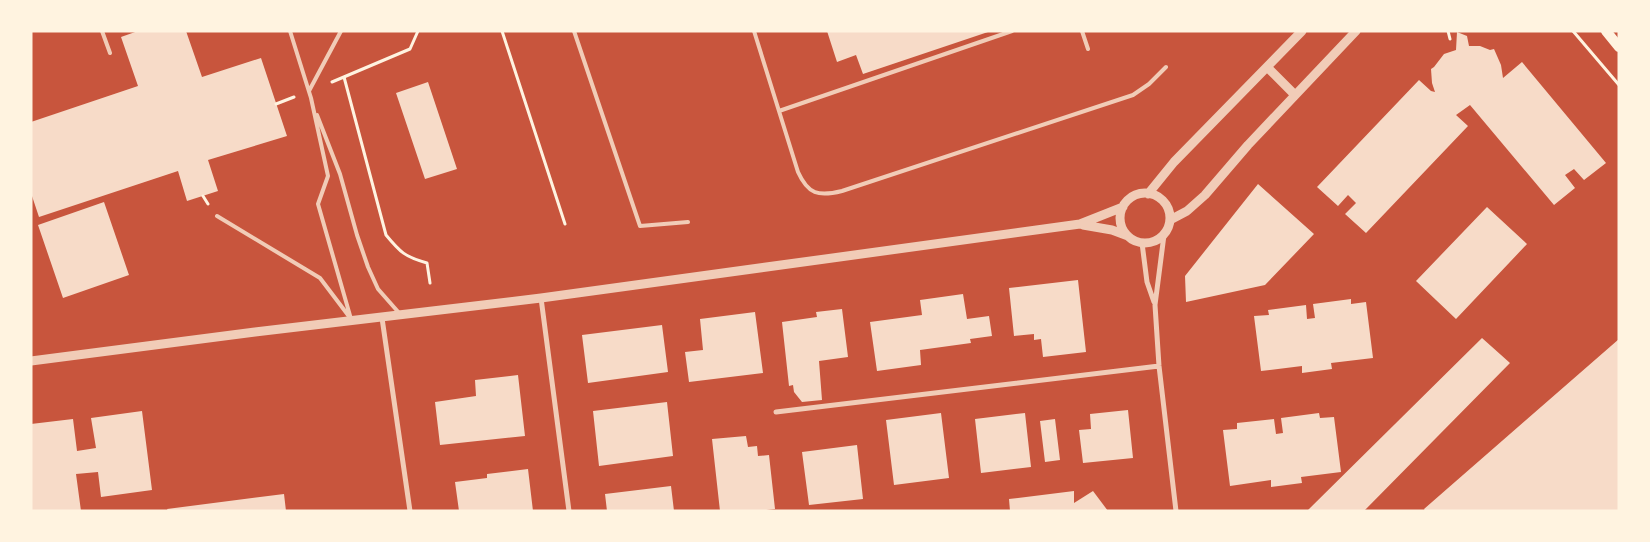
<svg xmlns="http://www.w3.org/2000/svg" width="1650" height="542" font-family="'Titillium Web',sans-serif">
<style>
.building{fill:#f7dbc8}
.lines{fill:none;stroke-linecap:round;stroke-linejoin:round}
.path{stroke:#fff3e0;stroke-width:3}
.service{stroke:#f1ccb7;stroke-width:4}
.minor{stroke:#f1ccb7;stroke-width:5}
.tertiary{stroke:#f1ccb7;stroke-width:9}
.secondary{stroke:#fff3e0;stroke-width:10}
</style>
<rect width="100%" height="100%" fill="#c8553d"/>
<!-- building -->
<path class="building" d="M138,31H186L202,77L261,58L287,136L208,160L218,191L187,201L178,171L39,217L31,193V122L138,86L121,37Z
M827,31H988V32L863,74L856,55L837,62Z
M1457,32L1467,36L1469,46H1480L1490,50L1494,49L1501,65L1503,78L1522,62L1606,163L1584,180L1574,169L1565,175L1575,188L1554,205L1470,105L1456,115L1468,126L1366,233L1345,214L1356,203L1348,195L1338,206L1317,187L1419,80L1431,91L1435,92L1432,83L1431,69L1434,67L1444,54L1456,50Z
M428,82L457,169L425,179L396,93Z
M1258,184L1314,234L1265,285L1186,302L1185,276Z
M104,202L129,275L63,298L38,225Z
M1487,207L1527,244L1456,319L1416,281Z
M1078,280L1086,352L1043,357L1041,339L1034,340V334L1014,336L1009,288Z
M963,294L967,319L989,316L992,336L970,339L971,343L920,350L921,365L877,371L870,322L922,315L920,300Z
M1351,299V304L1366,302L1373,358L1331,363L1332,369L1302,373V366L1261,371L1254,316L1269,315L1268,310L1306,305L1307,319L1315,318L1313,304Z
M842,309L848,357L819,361L822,400L802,402L794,392L793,385L789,386L782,322L817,317L816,312Z
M755,312L763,373L689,382L685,352L703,350L700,319Z
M662,325L668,372L588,383L582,335Z
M1482,338L1510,363L1364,511H1307Z
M1619,339V511H1425L1424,509Z
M518,375L525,436L440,445L435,402L476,396L475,380Z
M667,402L673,456L599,466L593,411Z
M1128,410L1133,458L1083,463L1079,430L1091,429L1090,414Z
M142,411L152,490L101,497L98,472L76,474L81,511H31V424L73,419L77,451L96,448L91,418Z
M941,413L949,478L894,485L886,420Z
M1025,413L1031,467L981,473L975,419Z
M1319,413L1320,418L1334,417L1341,472L1301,477L1302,483L1271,487V480L1230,486L1223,430L1237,429V423L1274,419L1276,434L1283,433L1281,418Z
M1055,419L1060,460L1045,462L1040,421Z
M746,436L748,447L757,446L758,456L769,455L775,509L757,511H720L712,439Z
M857,445L863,499L809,505L802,452Z
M528,469L533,511H459L455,482L487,478V474Z
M671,486L674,511H607L605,494Z
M1074,491V503L1093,491L1108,511H1010L1009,499Z
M284,494L286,511H168L167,509Z"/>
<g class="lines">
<!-- path -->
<path class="path" d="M502,31L565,224
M1448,31L1450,39
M1573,31L1619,85
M344,77L386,235C400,252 405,257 427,263L430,283
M332,82L410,49L418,31
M276,104L294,97
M203,196L208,204"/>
<!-- service -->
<path class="service" d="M102,31L110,53
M290,31L311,98L328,176L318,204L351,319
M574,31L640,226L688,222
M754,31L798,172C808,194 818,197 842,191L1133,95L1149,84L1166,67
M1082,31L1088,49
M309,91L341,31
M779,111L1012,31
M317,115L340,174L357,235L368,267L378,289L400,314
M217,216L320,278L351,319"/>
<!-- minor -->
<path class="minor" d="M1164,235L1155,305L1159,366L1176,511
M1142,243L1147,282L1154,302
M541,298L569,511
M382,318L410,511
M776,412L1159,366"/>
<!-- tertiary -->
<path class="tertiary" d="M1267,67L1295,95
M1120 218a25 25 0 1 1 50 0a25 25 0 1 1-50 0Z
M1148,194L1174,162L1302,31
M1170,220L1187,211L1205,195L1248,145L1356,31
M1083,225L1112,230L1128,236
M31,361L255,332L541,298L1080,224L1123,207"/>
<!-- secondary -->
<path class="secondary" d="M1606,31L1619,47"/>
</g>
<!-- border -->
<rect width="1650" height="542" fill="none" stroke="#fff3e0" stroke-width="65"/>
</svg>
